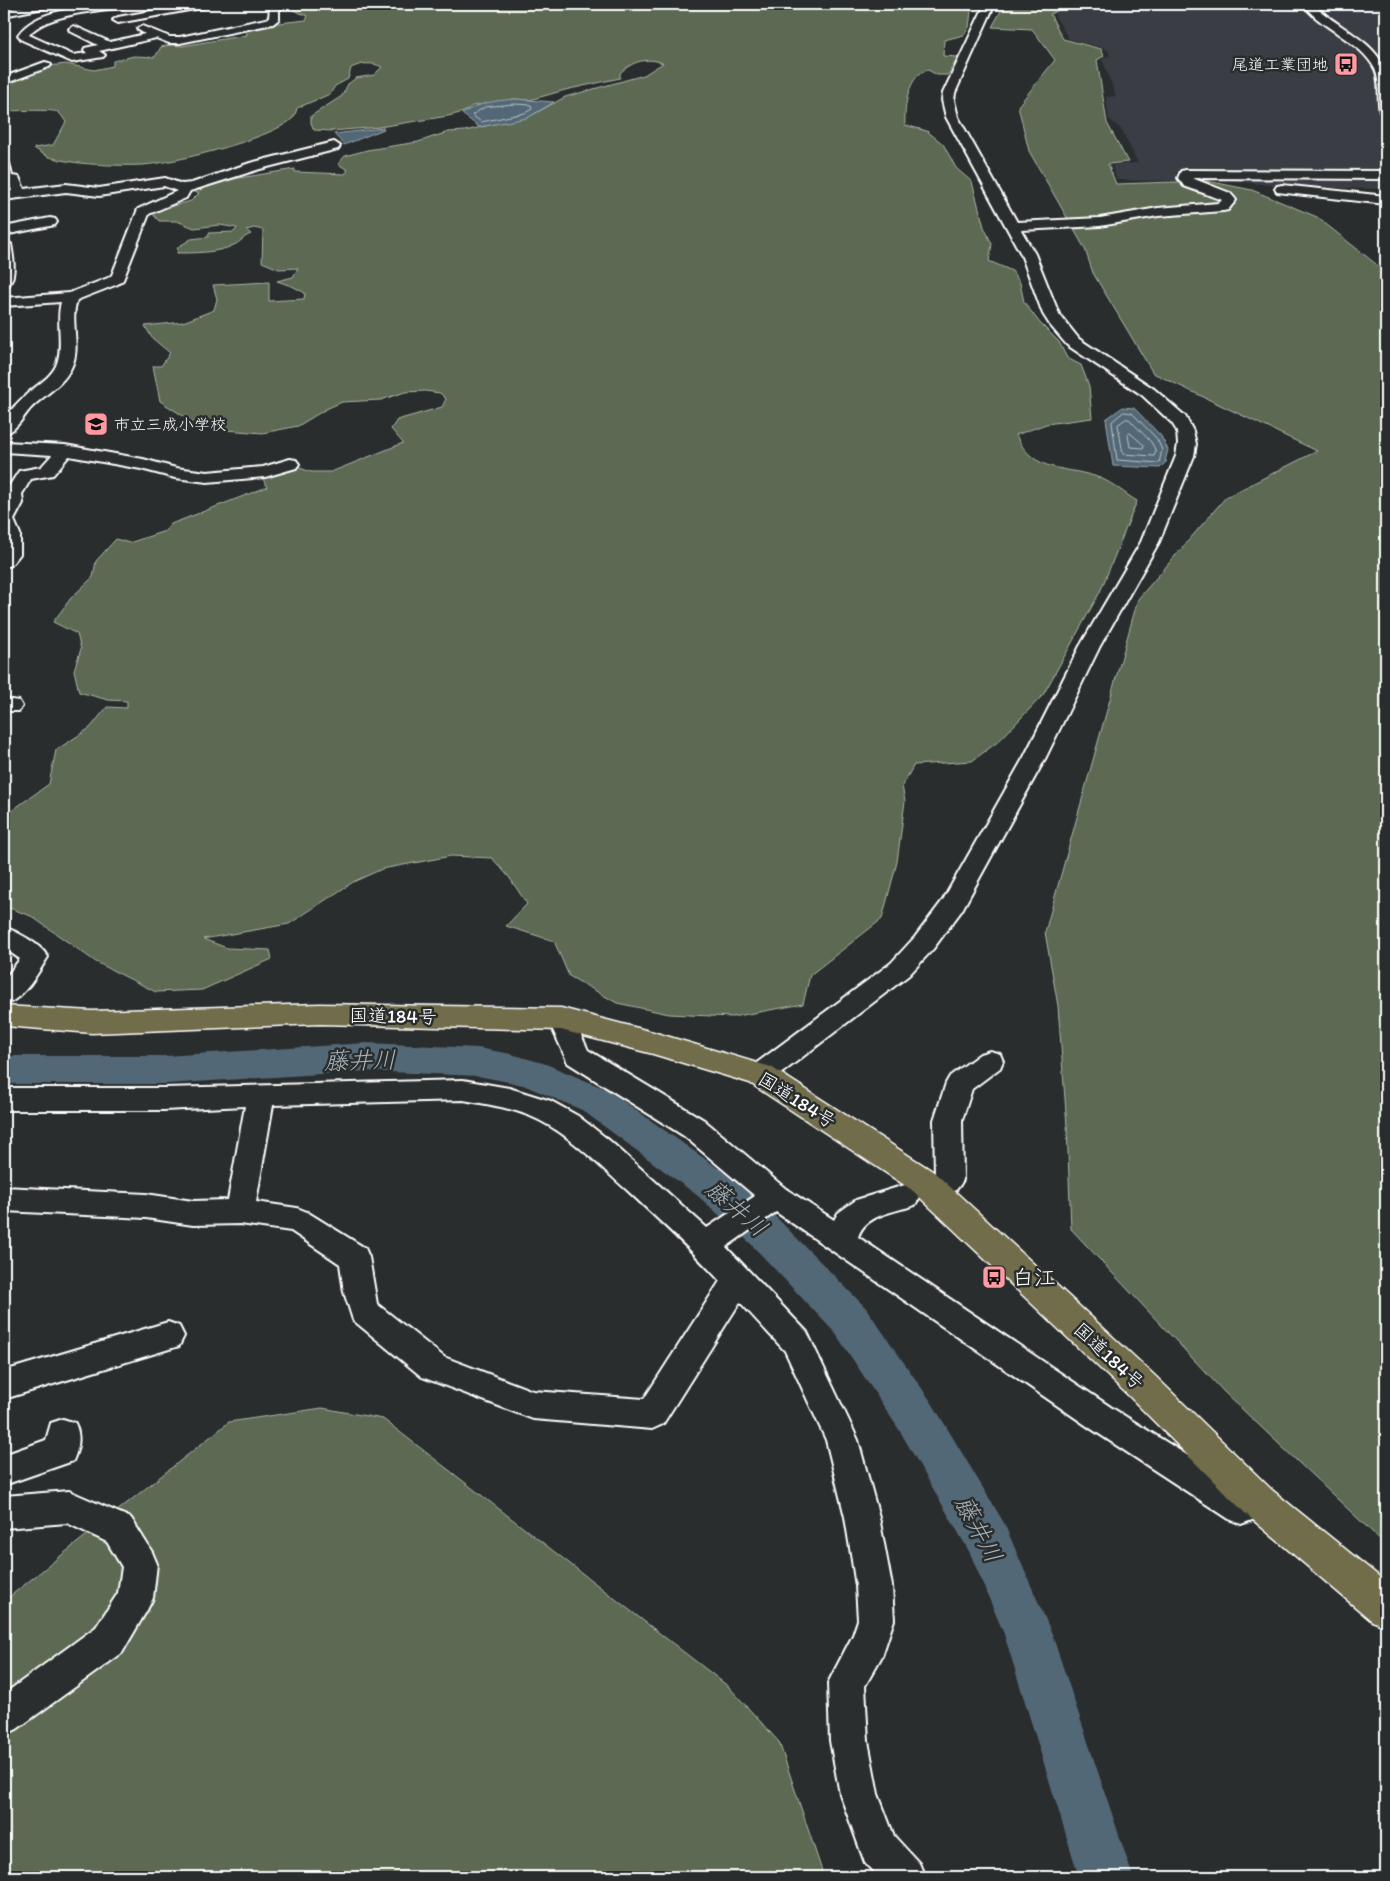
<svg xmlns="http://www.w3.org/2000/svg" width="1390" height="1881" font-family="Itim,'Klee One',sans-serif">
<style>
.built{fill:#3a3e44}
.green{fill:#5c6a52;stroke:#aeb4a8}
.water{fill:#526876;stroke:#97a4ad}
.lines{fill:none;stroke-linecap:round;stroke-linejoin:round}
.shore{stroke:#bac3c8;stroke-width:1}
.river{fill:#526876;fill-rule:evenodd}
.minor-casing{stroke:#fff;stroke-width:4}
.highway-casing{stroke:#fff;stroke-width:3}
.minor{fill:#2a2d2e;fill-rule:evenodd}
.highway{fill:#716d4b;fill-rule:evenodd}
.labels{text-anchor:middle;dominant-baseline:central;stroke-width:5;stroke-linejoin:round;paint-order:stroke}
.far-poi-label{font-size:16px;fill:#fff;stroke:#2a2d2e;text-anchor:end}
.street-label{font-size:19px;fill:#fff;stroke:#2a2d2e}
.near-poi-label{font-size:22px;fill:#fff;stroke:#2a2d2e;text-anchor:start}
.near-water-label{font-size:24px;font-style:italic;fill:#a8b4ba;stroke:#2a2d2e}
</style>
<rect width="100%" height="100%" fill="#2a2d2e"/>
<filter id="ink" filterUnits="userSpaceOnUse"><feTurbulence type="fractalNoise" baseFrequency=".02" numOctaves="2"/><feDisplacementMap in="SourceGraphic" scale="10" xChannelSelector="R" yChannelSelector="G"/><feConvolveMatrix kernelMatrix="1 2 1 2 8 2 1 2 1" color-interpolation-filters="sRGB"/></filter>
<g filter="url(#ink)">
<!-- built -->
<path class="built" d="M1068,4H1386V189L1288,187L1233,181L1228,173L1176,172L1178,181L1117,180L1112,165L1138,163L1121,129L1109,119L1106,97L1116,96L1102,59L1110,55L1107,49L1069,39L1055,16V12L1061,9H1070Z"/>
<!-- green -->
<path class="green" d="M294,4H972L969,27L964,35L944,40L943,56L958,57L948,75H937L928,70C908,74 904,108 905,125L927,131L943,144L956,168L972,182L984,227L992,244L989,261L1012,271L1020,283L1024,302L1039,322L1059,342L1067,358L1081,365L1089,386L1092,418L1046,424L1016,435C1034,475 1066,465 1100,478C1113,483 1125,494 1137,501L1100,592L1043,695L999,741L972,761L914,765L902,786L905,801L897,862L882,919L810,975L803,1004L732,1017L669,1014L617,1003L569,976L554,941L506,926L527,904L509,877L492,858L451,856L382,869L353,882L289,924L203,939L227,948L270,950L272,959L202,990L156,992L96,962L31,916L4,906V816L49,784L56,750L90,728L107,707L127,708V701L108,700L79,692L74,670L81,649L77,634L53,622L71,598L93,577L96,561L116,539L129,543L165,531L171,524L267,487L262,477L297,467L311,472H331L403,443L391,429L397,420L442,407L446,399L440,393L425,391L405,392L381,400L342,402L326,409L298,426L263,433L202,428L160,401L153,366H161L170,353L152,338L145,326L183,322L214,310L217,299L213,285L269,282V301L304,299L305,293L294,287L277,281L293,277L298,268L279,269L262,262L263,230L254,228L246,230L251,234C243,237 241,242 234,245C218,253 195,253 177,253L178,247L191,239L208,237L209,233L234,232L237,228L220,225L194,228L177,221H159L151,212L191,201L199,193L194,192L196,190L233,179L295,169V172L345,174L348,170L338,164L345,156L367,150L418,142L448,132L465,131L498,123L527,118L565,97L644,75L663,63C647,57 633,61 620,73V78L565,90L530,100L515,99L472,106L464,112L448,116L379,127L332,131L314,130L311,123V116L342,96L348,84L356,78L374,75L382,67C372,62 362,63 351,68L348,79L335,86L330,94L297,108C296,112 295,116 292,119C270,139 174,163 143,165C119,166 69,165 47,156C43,154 38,151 34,148L53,145L66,122C63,118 61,114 58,112C52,109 13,111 4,111V82L24,78L48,66L66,64L94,70L113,66V61L134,56L155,57L161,47L170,45L182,46L247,35L245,30L270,24L306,20L308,16L295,11L290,7Z
M1005,4H1062L1065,7L1050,14L1063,39L1101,49L1104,56L1097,60L1107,123L1128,162L1108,164L1116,184L1207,181L1252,190L1317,217L1386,272V1545L1225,1393L1071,1229L1067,1126L1058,1006L1045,932L1138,599L1226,497L1317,451L1153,373L1093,273L1085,249L1029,151L1018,106L1055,60L1032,29L992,27Z
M322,1408L383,1419L729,1687L779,1742L824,1877H4V1601L229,1422Z"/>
<!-- water -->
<path class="water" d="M515,99L554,102L527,118L479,127L462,114C480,102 494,101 515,99Z
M383,128L384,129L344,145L334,134Z
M1123,407L1134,408L1161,436L1168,450L1165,461H1167L1160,468L1113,466L1106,419Z"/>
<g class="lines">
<!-- shore -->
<path class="shore" d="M515,104L531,105L532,109L525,113L481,122L472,115L485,107Z
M1124,412L1132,413L1157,439L1162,450L1159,463L1117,460L1112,422Z
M1126,419H1129L1151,442L1156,451L1154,456L1123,454L1118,425Z
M1130,433L1144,445L1143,448L1130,447L1128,435Z"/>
<!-- river -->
<path class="river" d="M366,1043L478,1048L511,1054L546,1064L608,1090L726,1174L778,1219L866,1308L932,1403L1004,1523L1052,1634L1133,1877H1079L1004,1634L970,1553L900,1431L836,1334L750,1243L698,1196L582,1110L523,1085L478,1076L366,1071L165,1084H4V1056H165Z"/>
<!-- minor casing -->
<g class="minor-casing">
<path id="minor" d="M34,4H53L48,7L4,16V10Z
M106,4H132L127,7C103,10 44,14 29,35L73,55L87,53L84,50L85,48L98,45L70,31L69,29L74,26L110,42L145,34L137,29L142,26L170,37H180L266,19L269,18L270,7L275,4H287L279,10V19L273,24L180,43H169L156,38L99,51L105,55L103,57L72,62L22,40L18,35C35,10 78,8 106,4Z
M190,4H211L206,7L118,23L113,20L118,17Z
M985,4H997L993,8L955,93L954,100L958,117L1017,222L1100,218L1158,208L1219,203L1222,200L1220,199L1184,186L1178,178L1181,171L1186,170L1386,171V179L1192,178L1230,193L1236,200L1228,210L1223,211L1158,216L1100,226L1021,230L1035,254L1059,314L1079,339L1154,389L1185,416L1193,431L1196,444L1194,456L1159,542L1100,646L1046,757L962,910L933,949L909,975L770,1082L760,1085L750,1082L746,1075L750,1068L891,963L915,937L943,900L1024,757L1080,646L1141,542L1176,456L1178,444L1177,431L1172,423L1142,395L1067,345L1050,325L1043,314L1021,254L946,117L942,100L943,93Z
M1303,4H1313C1334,26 1373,39 1385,69C1389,78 1386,104 1386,116L1380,112C1377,98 1381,82 1375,69C1360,40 1322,30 1303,4Z
M45,62L49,63L51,65L49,67L4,84V77Z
M334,142L340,146L338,149L260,169L190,191L186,198L149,214L123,280L118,284L77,300C69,322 82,347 71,368C63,385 44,395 31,408C23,417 15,432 4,434V419C10,411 17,403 25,396C36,385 54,377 58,360C63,341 56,321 61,302L4,306V298L69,293L108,278L112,275L138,209L177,191L164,186L99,196L66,192L4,200V192L12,191L9,183L4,182V162L9,163L12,176L19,177L24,189L66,184L99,188L165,178L182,184L192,183L250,163Z
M1282,185L1386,196V204L1277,192L1275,189L1277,186Z
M50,218L55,219L57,222L55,225L4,235V227Z
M4,240L11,244C13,257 17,273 9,285L4,286Z
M4,442L65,445L143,459L176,468L207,472L263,467L290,459L296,460L299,464L296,468L265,477L207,482L175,478L141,469L69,456L53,475L31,479L22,494L23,503L14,520L20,534V554L11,565L4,567V494L19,471L41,467L52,455L4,452Z
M4,699L19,701L22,706L19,711H4Z
M4,927C18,932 40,944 48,957C37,974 24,999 4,1005V980L20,959L4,948Z
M561,1009L570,1012L588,1050L704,1120L786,1189L834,1220L838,1213L856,1200L905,1185L915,1189L920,1197L915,1205C895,1212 865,1214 858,1237L1112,1408L1244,1491L1259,1486L1271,1491L1276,1502L1271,1513L1241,1524L1229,1519L1090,1428L776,1212L726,1247L807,1332L858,1440L879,1517L892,1586L894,1620L882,1656L865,1686L868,1741L878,1794L894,1836L919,1863L925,1877H878L865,1863L840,1794L830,1741L828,1683L853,1635L858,1620L856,1586L845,1517L826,1440L785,1351L740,1302L663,1424L652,1429L533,1419L422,1377L353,1320L344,1292L340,1264L291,1231L240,1224L193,1225L146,1218L4,1211V1187L146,1194L193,1201L228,1200L245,1106L164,1110H4V1088H164L463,1080L509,1088L551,1101L578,1116L610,1141L707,1228L755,1196L684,1136L568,1063L548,1019L552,1012ZM463,1100C486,1104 508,1107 530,1116C567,1131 597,1164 627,1190C659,1220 691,1249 720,1281L644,1399L533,1391L444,1357L377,1304L369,1257L365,1248L307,1212L297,1208L256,1202L273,1105Z
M990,1051L1000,1054L1003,1061L1000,1068L972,1089L962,1120L963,1180C955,1195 940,1205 924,1199L920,1191L924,1183L935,1175L934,1120L946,1083L950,1076L980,1054Z
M168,1322L179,1326L184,1336L179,1346L4,1399V1371Z
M63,1419L75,1423C81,1437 79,1447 73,1461L4,1485V1455L46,1440L51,1423Z
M69,1491L131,1518L152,1552L157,1564L153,1598L147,1610L122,1653L17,1729L4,1735V1694L96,1627L118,1593L122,1567L107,1542L67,1523L4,1528V1496Z"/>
</g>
<!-- highway casing -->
<g class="highway-casing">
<path id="highway" d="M320,1004L561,1008L653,1032L771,1067L934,1172L1153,1374L1272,1490L1386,1582V1626L1372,1621L1246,1514L1129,1396L912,1190L750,1083L653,1054L561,1030L320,1024L92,1033L4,1026V1006L92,1011Z"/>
</g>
<!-- minor -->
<use href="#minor" class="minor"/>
<!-- highway -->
<use href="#highway" class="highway"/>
</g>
</g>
<!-- icons -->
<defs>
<g id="bus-square" transform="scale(1.25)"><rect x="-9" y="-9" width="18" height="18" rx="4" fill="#ff9aa2" stroke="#2a2d2e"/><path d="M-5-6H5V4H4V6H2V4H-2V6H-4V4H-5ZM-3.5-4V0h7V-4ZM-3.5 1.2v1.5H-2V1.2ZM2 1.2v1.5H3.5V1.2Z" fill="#111"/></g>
<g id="school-square" transform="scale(1.25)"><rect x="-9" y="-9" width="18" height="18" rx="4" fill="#ff9aa2" stroke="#2a2d2e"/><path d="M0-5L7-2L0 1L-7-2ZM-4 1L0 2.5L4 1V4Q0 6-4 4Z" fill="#111"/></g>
</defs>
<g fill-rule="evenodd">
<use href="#bus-square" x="1346" y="64"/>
<use href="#school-square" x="96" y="424"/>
<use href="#bus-square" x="994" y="1277"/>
</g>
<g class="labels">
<!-- far-poi labels -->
<g class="far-poi-label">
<text x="1328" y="64">尾道工業団地</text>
<text x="114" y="424" text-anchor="start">市立三成小学校</text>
</g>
<!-- street labels -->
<g class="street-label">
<text transform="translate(393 1016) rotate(1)">国道184号</text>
<text transform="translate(797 1100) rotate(32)">国道184号</text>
<text transform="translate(1109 1356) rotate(43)">国道184号</text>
</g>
<!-- near-poi labels -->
<g class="near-poi-label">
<text x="1012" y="1277">白江</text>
</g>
<!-- near-water labels -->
<g class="near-water-label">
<text transform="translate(360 1060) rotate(-1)">藤井川</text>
<text transform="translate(737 1208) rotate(41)">藤井川</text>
<text transform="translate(979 1529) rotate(62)">藤井川</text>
</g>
</g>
<!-- margin -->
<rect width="1390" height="1881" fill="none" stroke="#2a2d2e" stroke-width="20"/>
<rect x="10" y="10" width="1370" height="1861" fill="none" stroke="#fff" stroke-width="2" filter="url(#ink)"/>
</svg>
